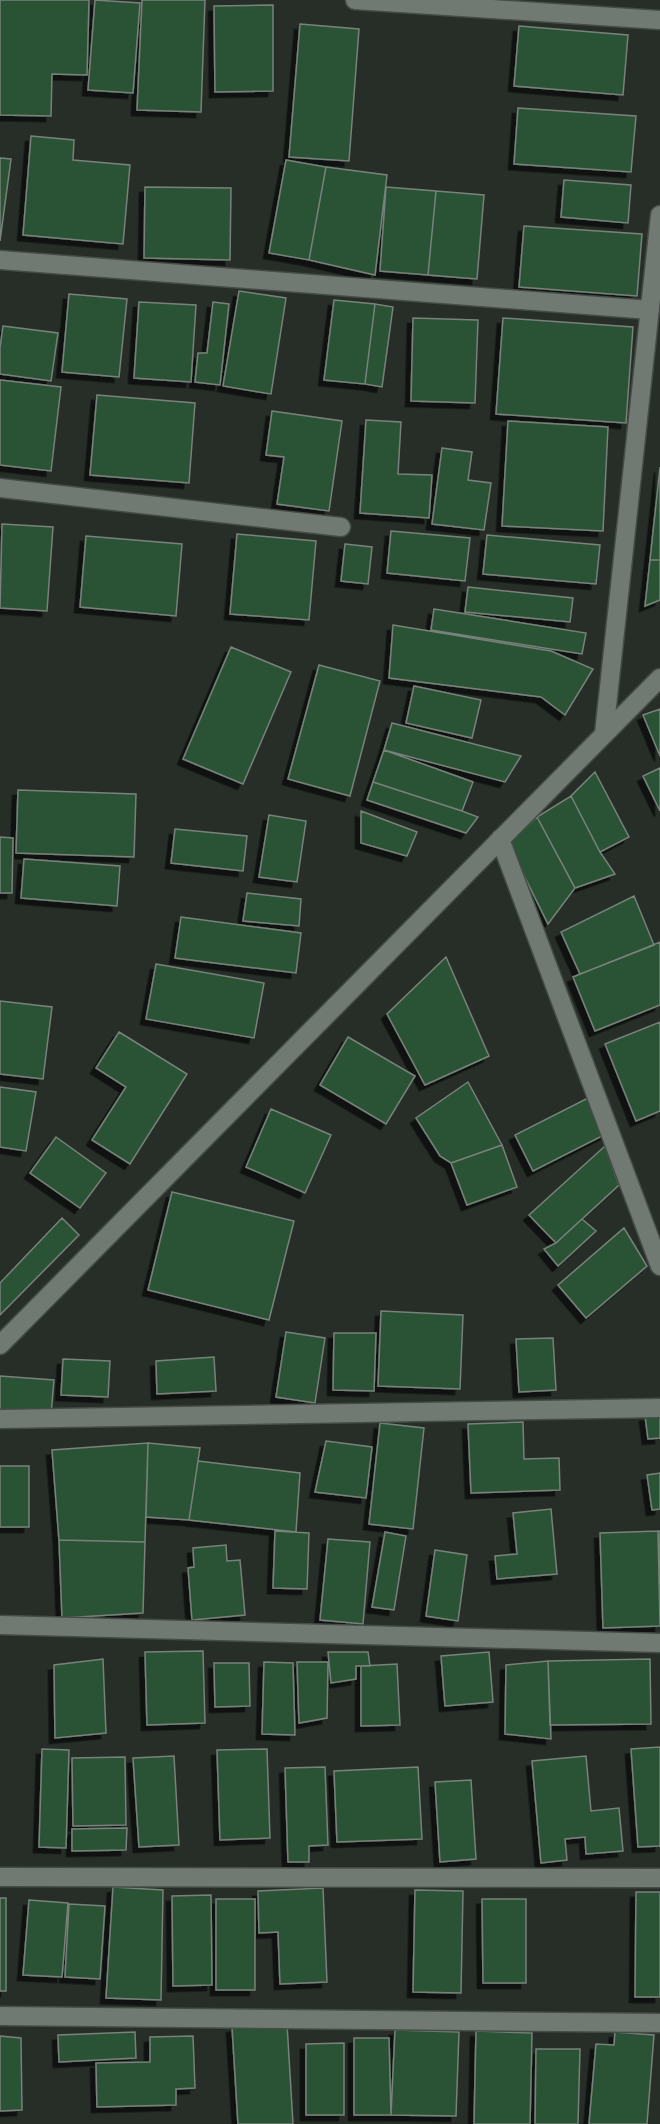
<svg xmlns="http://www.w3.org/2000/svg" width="660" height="2124" font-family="'Space Grotesk',sans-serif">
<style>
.building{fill:#2a5335;stroke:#78827a;stroke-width:1.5;filter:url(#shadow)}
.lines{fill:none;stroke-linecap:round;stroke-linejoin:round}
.minor-casing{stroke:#454b46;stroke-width:21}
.tertiary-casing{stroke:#454b46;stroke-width:21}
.minor{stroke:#707a72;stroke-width:18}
.tertiary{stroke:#707a72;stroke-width:18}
</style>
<defs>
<filter id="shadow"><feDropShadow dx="-5.5" dy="5.5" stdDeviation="0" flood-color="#0009"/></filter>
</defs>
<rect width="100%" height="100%" fill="#262e27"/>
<!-- building -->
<path class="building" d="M0,0H89L87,75L52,74L51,116L0,115Z
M95,0L140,3L133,93L88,90Z
M142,0H205L201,112L137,110Z
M273,5V91L215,92L214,6Z
M300,24L359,29L349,161L289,157Z
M519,26L628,35L623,95L514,86Z
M518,108L636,116L631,172L514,164Z
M31,136L74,140L73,160L130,165L123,244L23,235Z
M0,158L11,159L0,241Z
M286,160L326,167L309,260L269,253Z
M326,167L387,175L375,275L309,260Z
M564,180L631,185L628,223L561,217Z
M145,187L231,188L230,260L144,258Z
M386,187L436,191L428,275L380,271Z
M436,191L484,195L477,279L428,275Z
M524,226L642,234L637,296L519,287Z
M239,291L286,298L271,394L223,386Z
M69,294L127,299L119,377L62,372Z
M334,300L375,304L365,384L324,380Z
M139,302L196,305L191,382L134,378Z
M213,302L229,304L220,385L195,382L198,353H207Z
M375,304L393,307L382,387L365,384Z
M413,318L478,320L475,403L411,401Z
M503,318L633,327L626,423L496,414Z
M3,326L58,333L51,381L0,374V348Z
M0,380L61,387L51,471L0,465Z
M97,395L195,403L189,483L90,475Z
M272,411L342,421L329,511L277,504L284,457L266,455Z
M366,420L401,422L398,474L432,475L429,518L360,513Z
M508,421L608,427L603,531L502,526Z
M442,448L472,452L468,480L491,483L484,530L432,524Z
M660,467V560H650Z
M2,524L53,527L47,611L0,608Z
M391,531L470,538L465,581L387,573Z
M237,534L316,541L309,620L230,614Z
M487,535L600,545L596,584L483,574Z
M86,536L182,544L176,616L80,607Z
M345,544L372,547L368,584L341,581Z
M650,560H660V600L645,606Z
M468,587L573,598L570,622L465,612Z
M434,609L586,633L582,654L431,630Z
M393,625L551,651L593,669L565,715L541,697L389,678Z
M231,647L291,672L243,784L183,759Z
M319,665L380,681L350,796L288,779Z
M414,686L481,700L472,738L406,723Z
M660,709V756L643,715Z
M392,723L521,756L505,782L384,750Z
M384,750L473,782L462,811L373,782Z
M660,768V811L643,776Z
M595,772L629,837L600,852L571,796Z
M373,782L462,811L478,817L466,833L367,800Z
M18,790L136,794L134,857L16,853Z
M571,796L600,852L615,874L575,888L537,817Z
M361,811L417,832L407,856L361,843Z
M269,815L306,821L297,882L259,877Z
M537,817L575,888L548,924L508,843Z
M175,829L247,836L243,871L171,863Z
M0,837L13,838L12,893H0Z
M24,859L120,866L117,906L21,898Z
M247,893L301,899L299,926L243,921Z
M634,896L654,945L580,974L561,932Z
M181,917L301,933L296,973L175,958Z
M660,942V1005L595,1031L573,977Z
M446,957L489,1056L425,1085L387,1014Z
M156,964L264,983L254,1038L146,1019Z
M0,1001L52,1007L43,1079L0,1074Z
M660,1022V1111L636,1121L605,1044Z
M119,1032L187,1074L130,1164L92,1140L126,1087L96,1068Z
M348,1037L415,1076L386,1124L320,1085Z
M468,1082L502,1145L451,1163L440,1156L416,1118Z
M0,1087L36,1092L26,1151L0,1147Z
M588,1098L606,1134L533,1171L515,1135Z
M271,1109L331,1135L305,1193L246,1167Z
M56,1137L106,1173L80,1208L30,1173Z
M502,1145L517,1187L467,1205L451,1163Z
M605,1146L619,1185L556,1243L529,1215Z
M172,1192L294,1221L269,1320L148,1290Z
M62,1218L79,1235L0,1315V1283Z
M582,1219L596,1231L558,1266L544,1249L556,1243Z
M624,1228L647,1266L586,1318L558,1285Z
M381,1311L463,1315L460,1389L378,1386Z
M286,1332L325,1338L315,1403L276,1397Z
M334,1333H376L374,1391L333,1390Z
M553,1338L556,1390L519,1392L516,1339Z
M214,1357L216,1391L157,1394L156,1361Z
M63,1359L110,1361L108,1397L61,1395Z
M0,1376L54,1380L51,1415L0,1411Z
M660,1415V1438L648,1439L645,1416Z
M523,1422L524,1459L559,1458L560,1490L471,1493L468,1424Z
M380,1423L424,1428L413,1529L369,1524Z
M326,1441L372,1447L366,1498L315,1492Z
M148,1443L145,1542L59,1540L52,1450Z
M148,1443L200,1448L189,1520L146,1517Z
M198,1461L300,1473L296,1532L189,1520Z
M0,1466H29V1527H0Z
M660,1473V1509L652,1510L647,1475Z
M551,1509L557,1574L497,1579L495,1556L517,1554L513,1513Z
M275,1531L309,1533L307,1589L273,1588Z
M658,1531H660V1584Z
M658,1531L660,1626L603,1628L600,1533Z
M385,1532L406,1536L394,1610L372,1607Z
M328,1539L370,1542L363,1624L320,1620Z
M59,1540L145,1542L143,1613L62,1618Z
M226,1545L227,1561L240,1560L245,1615L192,1620L188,1568L194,1567L193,1548Z
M435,1550L467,1555L458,1621L426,1616Z
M203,1651L205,1723L147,1725L145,1652Z
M328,1652H368L370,1666H356V1679L331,1683Z
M489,1652L493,1702L445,1706L441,1656Z
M103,1659L106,1733L55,1738L54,1665Z
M650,1659L651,1724L550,1725L548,1661Z
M548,1661L551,1739L505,1734L506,1665Z
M264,1662L293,1663L295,1735L262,1734Z
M297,1662H328L327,1718L299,1723Z
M214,1663H249L250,1706L215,1707Z
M397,1664L400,1725L361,1726V1666Z
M660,1747V1846L638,1847L631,1749Z
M42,1749L69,1750L66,1848L39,1847Z
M267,1749L270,1838L220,1840L217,1750Z
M174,1756L179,1845L139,1847L133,1758Z
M586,1756L591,1811L619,1808L623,1851L586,1854L585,1837L565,1839L567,1860L541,1863L532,1761Z
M125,1757L126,1825L73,1826L72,1758Z
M325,1767L328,1845L309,1846V1862H288L285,1768Z
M418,1767L422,1839L337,1842L334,1771Z
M471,1780L476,1859L440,1862L435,1782Z
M127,1828L126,1850L72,1851V1829Z
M113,1887L163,1890L161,2000L106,1998Z
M323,1888L327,1982L280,1984L278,1932L259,1933L258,1891Z
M415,1890L463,1891L461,1993L413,1992Z
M636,1892H660V1997H635Z
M211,1895L212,1985L173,1986L172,1896Z
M0,1898H6V1991H0Z
M216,1899H255V1990H216Z
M482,1899H526V1983H483Z
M29,1900L68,1903L62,1977L23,1975Z
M69,1904L105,1906L100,1979L65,1977Z
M287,2024L293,2124H238L232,2027Z
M395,2030L459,2032L456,2116L391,2115Z
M476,2031L532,2033L530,2124H474Z
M135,2032L136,2058L59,2062L58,2035Z
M615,2032L654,2035L647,2124H589L596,2044L614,2045Z
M0,2036L21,2038L22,2110L0,2111Z
M193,2036L195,2088L176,2089V2105L97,2107L96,2063L150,2062V2037Z
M354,2038H389L391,2115H354Z
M344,2043V2115H306V2044Z
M536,2049H580L578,2124H535Z"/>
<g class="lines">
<!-- minor casing -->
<g class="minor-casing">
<path id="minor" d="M355,0L660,20
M0,260L650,310
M0,488L341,527
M604,734L660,215
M500,839L660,1266
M0,1419L660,1408
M0,1625L660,1643
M0,1877L660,1878
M0,2016L660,2023"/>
</g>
<!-- tertiary casing -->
<g class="tertiary-casing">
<path id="tertiary" d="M0,1345L660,678"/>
</g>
<!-- minor -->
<use href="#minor" class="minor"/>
<!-- tertiary -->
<use href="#tertiary" class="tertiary"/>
</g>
</svg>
